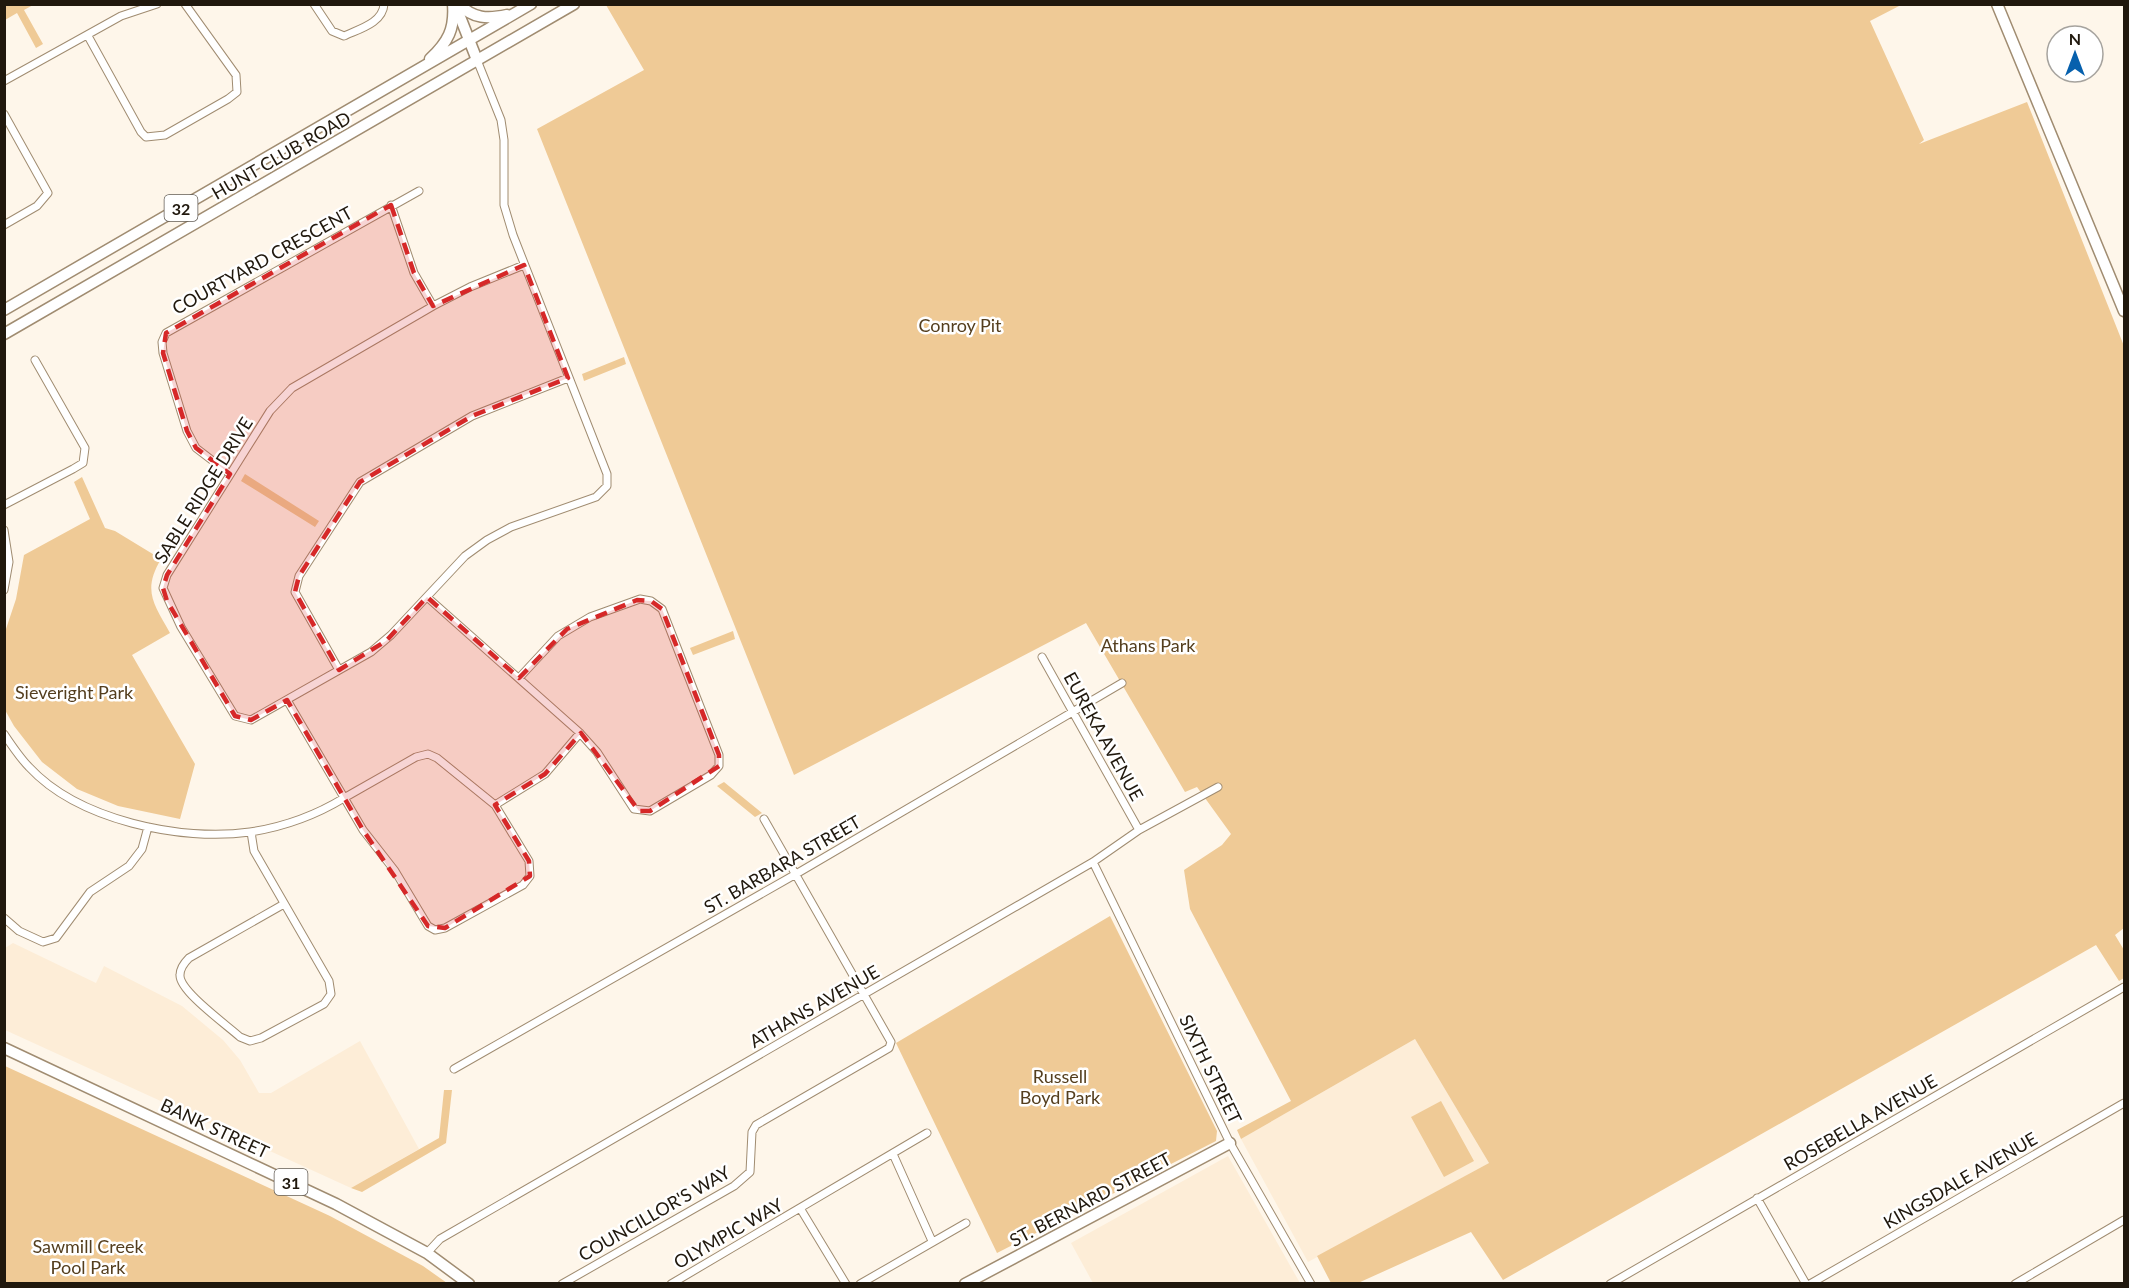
<svg xmlns="http://www.w3.org/2000/svg" width="2129" height="1288" font-family="Lato,sans-serif">
<style>
.built{fill:#fdedd7}
.green{fill:#efca96}
.lines{fill:none;stroke-linecap:round;stroke-linejoin:round}
.street-casing{stroke:#a08c71;stroke-width:9}
.secondary-casing{stroke:#a08c71;stroke-width:13}
.primary-casing{stroke:#a08c71;stroke-width:13}
.street{stroke:#fff;stroke-width:7}
.secondary{stroke:#fff;stroke-width:10}
.primary{stroke:#fff;stroke-width:10}
.marked{fill:#d62828;fill-opacity:0.2;stroke:#d62828;stroke-width:4.5;stroke-dasharray:12 8;stroke-linejoin:round}
.labels{text-anchor:middle;dominant-baseline:central;stroke-width:5;stroke-linejoin:round;paint-order:stroke}
.shield{fill:#fff;stroke:#635d56;stroke-width:1.5}
.shield-label{font-size:16px;font-weight:bold;fill:#20180d}
.street-label{font-size:18px;fill:#20180d;stroke:#fff}
.park-label{font-size:18px;fill:#543e1e;stroke:#fff}
</style>
<rect width="100%" height="100%" fill="#fef6ea"/>
<!-- built -->
<path class="built" d="M13,943L96,983L104,966L182,1006L223,1040L240,1060L259,1093H271L360,1041L419,1149L351,1188L5,1030V948Z
M1415,1039L1489,1163L1308,1262L1241,1139Z
M1228,1156L1300,1283H1093L1071,1243Z"/>
<!-- green -->
<path class="green" d="M5,4L33,5L24,10L43,44L36,48L17,13L5,20Z
M606,5H1901L1870,21L1924,140L1919,144L2027,102L2124,346V928L2115,935L2124,950V978L2119,981L2096,945L1503,1280L1471,1232L1358,1283H1331L1317,1256L1489,1163L1415,1039L1241,1139L1237,1130L1291,1101L1190,909L1184,870L1222,845L1231,834L1197,787L1185,792L1086,623L794,775L537,129L644,70Z
M624,357L626,364L584,381L582,374Z
M245,474L319,521L315,527L241,481Z
M82,477L105,528L115,531L161,559C142,591 154,604 170,633L132,655L195,764L180,819L118,806L77,789L42,762L14,726L5,710V632L16,599L24,555L90,519L74,482Z
M733,631L735,639L693,655L690,648Z
M724,782L762,813L755,817L717,786Z
M1110,916L1217,1131L1216,1141L997,1253L896,1043Z
M5,1066L330,1216L423,1266L447,1283H5Z
M444,1090H452L446,1143L362,1192L351,1188L439,1138Z
M1441,1101L1474,1161L1444,1177L1411,1117Z"/>
<g class="lines">
<!-- street casing -->
<g class="street-casing">
<path id="street" d="M314,4L332,31L344,36C359,29 383,23 384,4
M88,36L141,132L146,137L165,135L228,99L237,92L236,75L185,4
M477,60L501,120L504,140V205L513,235L607,474V486L596,497L511,527L487,540L465,556L391,635L371,652L251,720L235,716L181,627L163,588L167,575L270,411L292,388L433,306L470,287L524,265
M4,81L121,16L157,4
M4,114L48,193L37,206L4,225
M391,205L414,273L433,306
M230,474L196,448L187,431L163,353L162,342L166,333L419,191
M4,505L73,469L83,463L85,448L35,360
M4,530L9,562L4,590
M427,597L579,732L597,752L634,809L650,811L711,775L719,766V755L662,609L651,601L640,599L590,617L558,636L519,678
M1042,657L1139,830
M339,670L295,592L299,576L360,482L472,416L568,378
M4,734C12,746 20,758 29,767C78,820 181,842 250,832C283,827 316,815 344,798L416,757L428,754L437,758L495,805L529,861L530,876L523,885L445,928L435,930L428,926L395,871L363,830L287,700
M495,805L545,774L580,733
M251,832L254,851L329,981L331,994L324,1004L261,1038L250,1041L240,1037C227,1025 179,991 180,975C180,968 184,963 189,958L284,904
M1093,862L1230,1143L1311,1284
M4,918L19,931L43,942L56,938L90,892L129,866L142,849L148,827
M454,1069L796,874L1122,683
M893,1154L932,1241
M1757,1198L1806,1284
M800,1208L846,1284
M427,1253L440,1239L1093,862L1139,830L1218,787
M562,1284L734,1186L750,1172L752,1132L756,1125L889,1048L891,1042L764,819
M671,1284L927,1133
M860,1284L966,1223
M1610,1284L2124,987
M1810,1284L2124,1103
M2015,1284L2124,1220"/>
</g>
<!-- secondary casing -->
<g class="secondary-casing">
<path id="secondary" d="M455,4L477,60
M1997,4L2124,311
M965,1284L1230,1143"/>
</g>
<!-- primary casing -->
<g class="primary-casing">
<path id="primary" d="M459,4C473,19 488,19 507,15
M430,59C448,42 455,29 453,4
M4,310L531,4
M4,334L574,4
M4,1048L336,1204L427,1253L469,1284"/>
</g>
<!-- street -->
<use href="#street" class="street"/>
<!-- secondary -->
<use href="#secondary" class="secondary"/>
<!-- primary -->
<use href="#primary" class="primary"/>
</g>
<!-- marked area -->
<path class="marked" d="M391,205L414,273L433,306L524,265L568,378L472,416L360,482L299,576L295,592L339,670L386,641L427,597L519,678L567,629L637,600L651,601L662,609L719,755V766L650,811H639L581,733L545,774L495,805L529,861L530,876L445,928L428,926L363,830L287,700L251,720L235,716L167,601L163,588L167,575L230,474L196,448L187,431L163,353L166,333Z"/>
<g class="labels">
<!-- shield labels -->
<g class="shield">
<rect x="164.5" y="195" width="33" height="26" rx="4.5"/>
<rect x="274.5" y="1169" width="33" height="26" rx="4.5"/>
</g>
<g class="shield-label">
<text x="181" y="208">32</text>
<text x="291" y="1182">31</text>
</g>
<!-- street labels -->
<g class="street-label">
<text transform="translate(281 155) rotate(-30)">HUNT CLUB ROAD</text>
<text transform="translate(262 260) rotate(-29)">COURTYARD CRESCENT</text>
<text transform="translate(203 490) rotate(-58)">SABLE RIDGE DRIVE</text>
<text transform="translate(1104 736) rotate(61)">EUREKA AVENUE</text>
<text transform="translate(782 864) rotate(-30)">ST. BARBARA STREET</text>
<text transform="translate(814 1006) rotate(-30)">ATHANS AVENUE</text>
<text transform="translate(1211 1069) rotate(64)">SIXTH STREET</text>
<text transform="translate(1860 1122) rotate(-30)">ROSEBELLA AVENUE</text>
<text transform="translate(215 1128) rotate(25)">BANK STREET</text>
<text transform="translate(1960 1180) rotate(-30)">KINGSDALE AVENUE</text>
<text transform="translate(1090 1199) rotate(-28)">ST. BERNARD STREET</text>
<text transform="translate(654 1213) rotate(-30)">COUNCILLOR'S WAY</text>
<text transform="translate(728 1233) rotate(-30)">OLYMPIC WAY</text>
</g>
<!-- park labels -->
<g class="park-label">
<text x="960" y="325">Conroy Pit</text>
<text x="1148" y="645">Athans Park</text>
<text x="74" y="692">Sieveright Park</text>
<text x="1060" y="1076">Russell<tspan x="1060" dy="21">Boyd Park</tspan></text>
<text x="88" y="1246">Sawmill Creek<tspan x="88" dy="21">Pool Park</tspan></text>
</g>
</g>
<!-- border -->
<rect width="2129" height="1288" fill="none" stroke="#20180d" stroke-width="12"/>
<!-- north arrow -->
<g transform="translate(2075 54)"><circle r="28" fill="#ffffff" stroke="#a6a39e" stroke-width="1.5"/>
<path d="M0-4.5L10 22L0 15L-10 22Z" fill="#0660ad"/>
<text y="-9" font-size="16" font-weight="bold" text-anchor="middle" fill="#20180d">N</text>
</g>
</svg>
